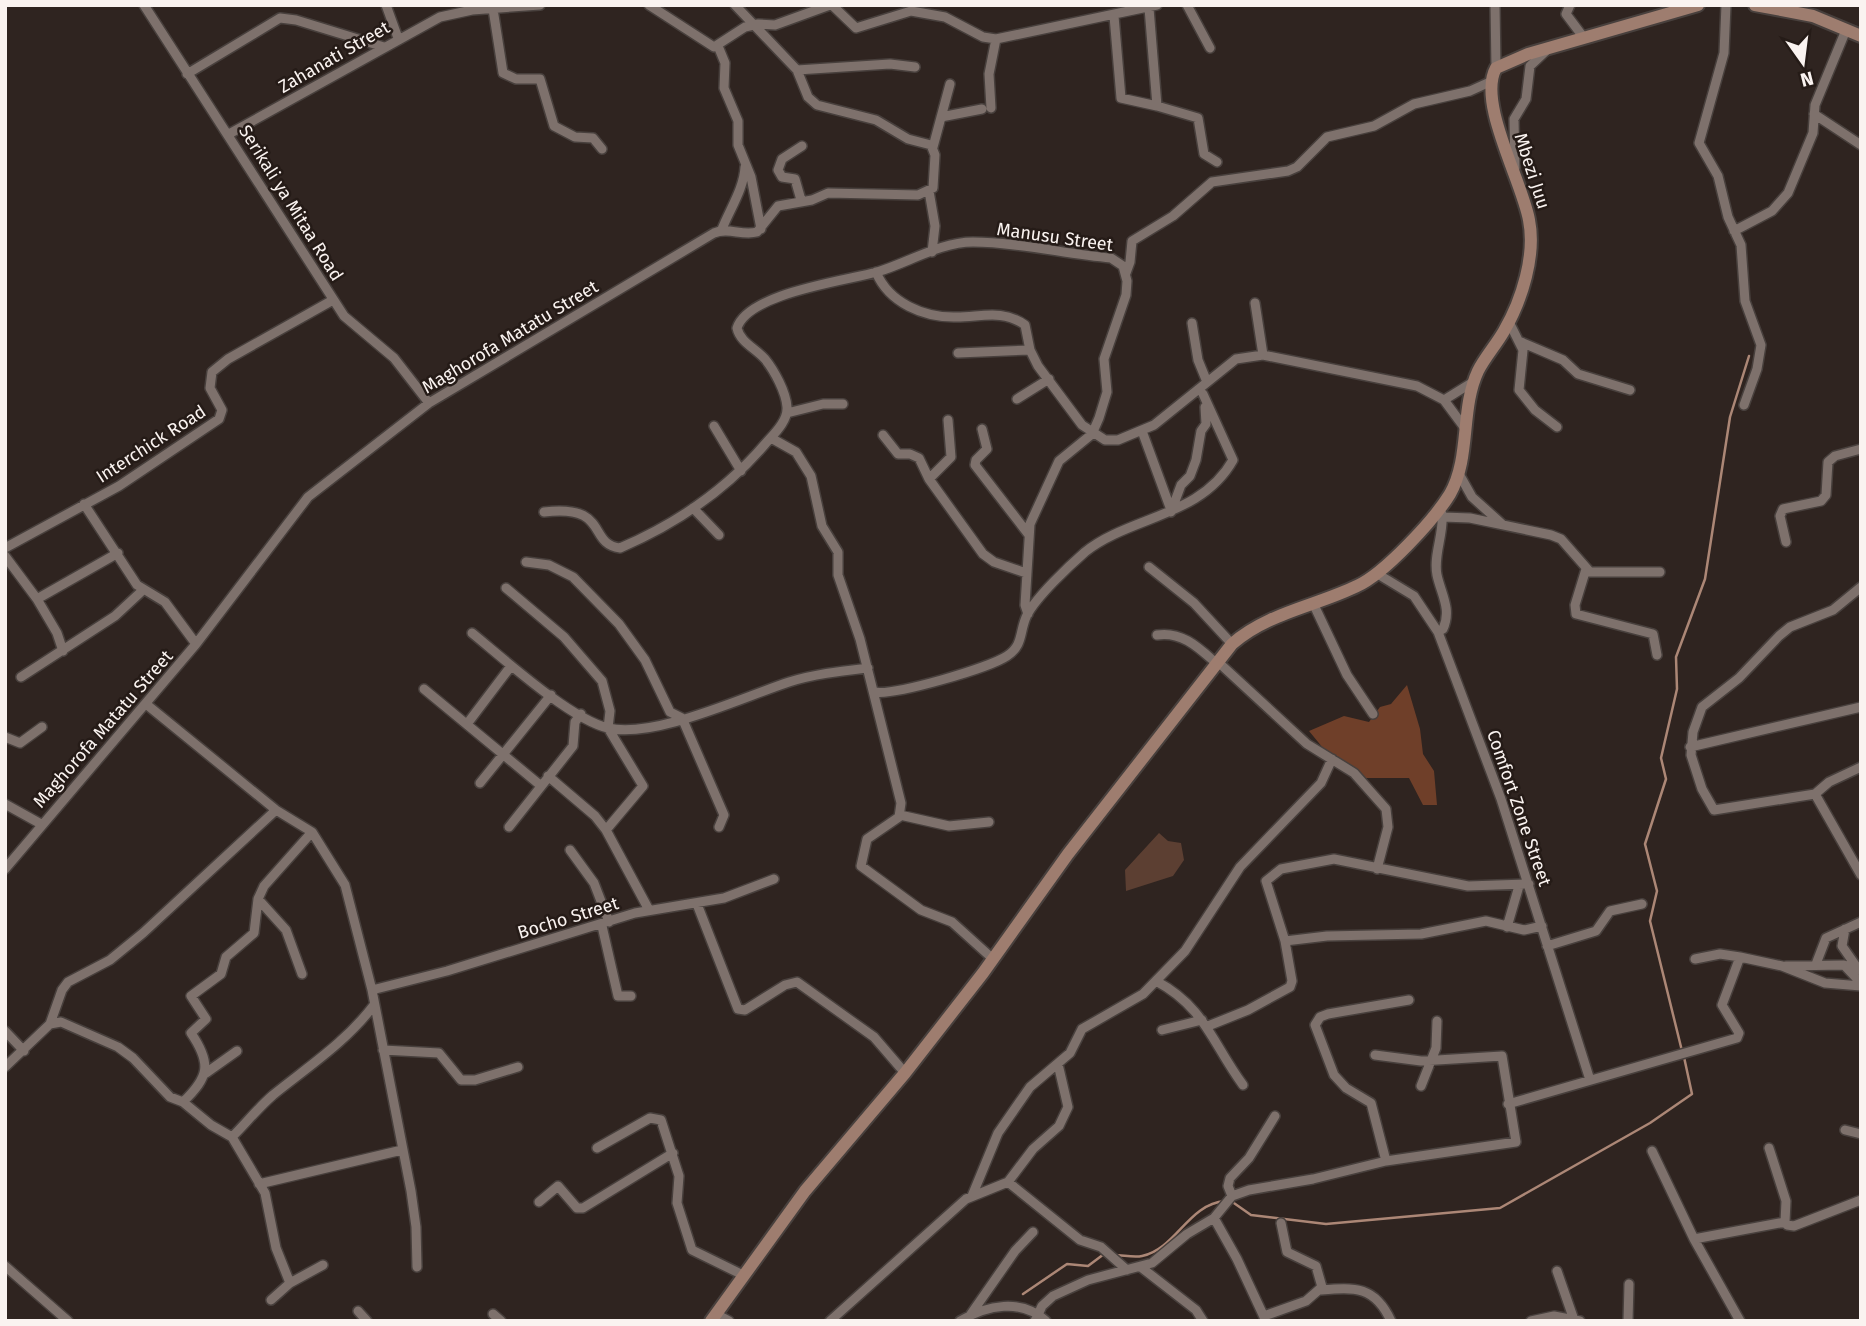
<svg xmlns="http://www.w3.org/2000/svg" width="1866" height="1326" font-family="'Fira Sans',sans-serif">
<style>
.green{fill:#5c3f32}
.forest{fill:#6f3f29}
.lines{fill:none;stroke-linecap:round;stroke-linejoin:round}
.stream{stroke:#ac8776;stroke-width:2.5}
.street-casing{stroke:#48403d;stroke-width:12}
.secondary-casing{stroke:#48403d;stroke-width:16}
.street{stroke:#7e716c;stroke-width:9}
.secondary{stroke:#9e7d6f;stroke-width:12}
.labels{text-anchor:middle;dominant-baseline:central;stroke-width:5;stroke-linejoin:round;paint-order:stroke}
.street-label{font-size:18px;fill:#faf3f0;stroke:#251b17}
</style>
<rect width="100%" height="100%" fill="#2f2420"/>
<!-- green -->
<path class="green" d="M1159,833L1168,841L1181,843L1184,860L1173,876L1126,891L1125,870Z"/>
<!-- forest -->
<path class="forest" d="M1407,685L1420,729L1423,754L1434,771L1437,805H1423L1409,778H1365L1323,748L1309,731L1344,716L1369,722L1380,707L1391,704Z"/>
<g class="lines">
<!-- stream -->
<path class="stream" d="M1682,1051L1650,921L1657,891L1645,844L1666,779L1661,758L1677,689L1676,657L1705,579L1730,417L1749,356
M1231,1201L1251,1215L1326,1224L1500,1208L1650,1123L1692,1094L1684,1057
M1114,1255C1123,1255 1134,1258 1142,1256C1176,1249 1188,1204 1225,1201
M1023,1294L1067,1264L1088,1266L1104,1254"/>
<!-- street casing -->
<g class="street-casing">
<path id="street" d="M144,5L344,316L394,358L429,403
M386,5L398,38
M649,5L714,47L745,27L758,24L775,25L830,5
M832,5L856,28L911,11L945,17L983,37L996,39L1157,5
M1187,5L1210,48
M1495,5L1496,68
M1570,5L1566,14L1584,38
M1726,5L1724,53L1699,143L1718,176L1728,217L1741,245L1745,301L1761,345L1757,369L1744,405
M1149,8L1157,106L1198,118L1204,154L1217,162
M493,9L503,73L516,79H540L554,126L575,137L593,138L602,149
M1114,16L1121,98L1157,106
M718,46L725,63L724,88L738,121V145L751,177L761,229
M797,70L890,64L915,67
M187,74L280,18L296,20L384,47
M991,108L989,74L996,39
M1814,114L1861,145
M941,117L982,109
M229,134L440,17L472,10L540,5
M933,147L950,84
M1515,168L1514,119L1526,99L1530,66L1547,50
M929,191L935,226L932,252
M801,200L795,179L782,177L778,170L782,159L802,146
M722,229C730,209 744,188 745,167
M1734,231L1772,211L1788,193L1813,133L1815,105L1846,30
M876,272C889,303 924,318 957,317C981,317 1003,309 1025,325L1030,350L1038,366L1082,425L1105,440H1118L1154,425L1236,359L1263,355L1417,386L1444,400L1464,427
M1126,273L1130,262L1132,241L1173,216L1212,182L1288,171L1297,167L1327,137L1374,126L1414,104L1470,91L1492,81
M1255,303L1263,355
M1509,322L1523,350L1519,390L1535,410L1557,427
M1192,323L1198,360L1207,382
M1521,342L1563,360L1578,374L1630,390
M958,353L1030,350
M1017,399L1049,379
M1444,400L1473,382
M787,413L823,404H843
M714,426L741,471
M982,429L987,449L976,460L975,465L1029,535
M1142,431L1171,510
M883,435L898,454H910L919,458L929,479L983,554L994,562L1026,573
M771,438L796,452L811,476L822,526L838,552V575L860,639L901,803L899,817L867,839L861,866L921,910L952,922L993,959
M1458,472L1472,497L1502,524
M929,479L951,457L948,420
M84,504L137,585L165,602L196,644
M693,508L719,535
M544,512C610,504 587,544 620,548C676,524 727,489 766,443C774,434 788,421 787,407C786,392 774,370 765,359C755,348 740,342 737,328C748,293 845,281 877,272C908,263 940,242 973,242C1018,242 1065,254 1111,258L1123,266L1127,281L1126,295L1104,359L1107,392L1099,418L1092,434L1059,461L1030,524L1025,605L1028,614
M1171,512L1181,485L1190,476L1196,460L1201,431L1206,424L1205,407
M1443,517L1470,518L1551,535L1561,539L1590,572H1660
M1786,542L1780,516L1783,509L1821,501L1826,495L1828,462L1835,456L1861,449
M5,548L119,486L219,419L222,410L210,388L212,372L228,359L333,300
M5,556L37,599L118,553
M526,562L549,565L573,577L619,624L645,660L670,712L682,718L724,815L719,827
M1149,567L1194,603L1232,644
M1586,569L1575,605L1576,614L1653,634L1657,655
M1376,573L1414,596L1438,632L1501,799L1590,1080
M1861,587L1833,610L1790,627L1779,636L1739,678L1702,707L1693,732L1691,755L1702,789L1714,810L1815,794L1861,875
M506,588L564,637L602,681L610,711L608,728L643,786L606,830
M37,599L57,633L63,651
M1313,603L1347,675L1373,714
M1438,632L1443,629C1452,609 1441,594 1437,575C1433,555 1444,534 1442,514
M472,633C504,659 570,719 608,728C654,739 743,697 789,682C814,674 842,671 868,668
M1157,635C1182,631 1199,648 1216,663
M1217,661L1307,744L1354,773L1386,809L1388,827L1377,869
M21,677L115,616L143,590
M424,689L540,785
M874,692C894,696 989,668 1007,656C1024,645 1019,631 1027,615C1037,596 1069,566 1085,552C1130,516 1201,517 1233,460L1203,394
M146,704L276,810L312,832L345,885L372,990L411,1191L416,1227L417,1267
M467,724L511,666
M5,737L20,743L42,727
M1690,747L1861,707
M548,776L595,816L606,830L649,910
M480,783L551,695
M1815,794L1829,782L1861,767
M5,804L41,824
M900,815L949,826L989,822
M509,827L573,746L575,722L581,714
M570,850L594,883L609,922
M5,869L196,644L308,497L429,403L714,233C728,227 742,236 757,232L778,206L812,200L828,193L918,195L933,188L935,155L931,145L908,139L876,120L817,105L808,97L797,70L735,5
M258,899L286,930L302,974
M697,904L738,1009L745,1010L785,985L797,982L874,1037L905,1073
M602,926L618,996H631
M1507,927L1519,886
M1845,929L1842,946L1856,966
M1285,941L1327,936L1421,934L1486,921L1524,930L1542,926
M1547,946L1596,931L1610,911L1642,904
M1695,959L1720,954L1740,957
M1816,964L1826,938L1861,922
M1844,965L1861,983
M1786,966L1844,965L1861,970
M1156,981C1205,1007 1212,1043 1243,1085
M372,990L447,971L635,913L724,898L774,879
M50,1024L61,1022L118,1047L133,1058L170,1097L183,1102L211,1125L232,1137L265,1193L276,1248L290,1283
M1208,1026L1248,1010L1290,987L1292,981L1285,941L1266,881L1281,869L1334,859L1468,886L1529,884
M1162,1030L1202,1020
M5,1031L24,1051
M383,1050L439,1053L461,1080H475L518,1067
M5,1067L50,1024L62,990L68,982L110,960L143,933L276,810
M206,1073L237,1051
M1421,1086L1436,1048L1437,1021
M183,1102C209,1077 212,1064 191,1033L206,1019L191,996L221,974L226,957L254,933L258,899L264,886L312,832
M1508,1104L1737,1038L1739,1033L1722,1005L1740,957L1782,966L1825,983L1861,986
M1845,1130L1861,1134
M232,1137C246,1123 258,1108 273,1095C309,1066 346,1042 374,1005
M597,1148L650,1118L661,1120L679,1176L677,1203L692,1250L743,1275
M1652,1151L1694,1239L1740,1321
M1386,1161L1371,1103L1346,1088L1334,1075L1315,1025L1320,1017L1328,1014L1409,1000
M1008,1182L1080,1240L1101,1247L1127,1270
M259,1184L402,1150
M972,1196L998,1133L1030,1087L1070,1053L1082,1029L1143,994L1185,951L1240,867L1321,783L1332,759
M1232,1196L1228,1186L1230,1178L1249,1158L1275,1116
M539,1202L558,1186L577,1208H583L673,1153
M1214,1218L1237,1259L1265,1319
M1785,1222L1787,1225L1794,1226L1861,1200
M1694,1239L1785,1222L1786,1201L1769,1148
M5,1266L68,1321
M1142,1268L1196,1310L1203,1321
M1557,1271L1573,1317
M1321,1290C1355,1287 1375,1286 1391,1321
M271,1300L290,1283L323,1265
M358,1311L367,1321
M493,1314L501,1321
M716,1314L729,1321
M971,1314L1015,1251L1033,1232
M1264,1316L1306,1301L1322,1287L1316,1266L1287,1252L1281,1223
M830,1321L966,1199L1008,1182L1033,1149L1059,1126L1068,1107L1058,1064
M960,1321C987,1305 1021,1298 1046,1321
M1035,1321L1042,1306L1053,1296L1088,1280L1152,1263L1187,1234L1214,1218L1232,1196L1249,1190L1313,1179L1386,1161L1516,1142L1502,1056L1421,1061L1375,1055
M1531,1321L1554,1316L1580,1321
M1628,1321L1629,1284"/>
</g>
<!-- secondary casing -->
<g class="secondary-casing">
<path id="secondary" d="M1755,5L1813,16L1861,36
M711,1321L805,1191L905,1073L983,973L1068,854L1232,644C1267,613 1316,606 1357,586C1384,574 1434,520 1450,494C1471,457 1460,409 1478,371C1485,357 1496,345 1504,331C1522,300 1536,255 1529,220C1522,181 1477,102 1496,68L1528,54L1698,5"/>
</g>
<!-- street -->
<use href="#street" class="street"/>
<!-- secondary -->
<use href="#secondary" class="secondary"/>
</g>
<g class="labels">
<!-- street labels -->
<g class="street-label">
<text transform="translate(334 57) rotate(-30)">Zahanati Street</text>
<text transform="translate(1532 171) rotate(72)">Mbezi Juu</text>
<text transform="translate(291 203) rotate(58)">Serikali ya Mitaa Road</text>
<text transform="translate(1055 237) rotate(8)">Manusu Street</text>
<text transform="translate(510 337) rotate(-31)">Maghorofa Matatu Street</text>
<text transform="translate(151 444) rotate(-33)">Interchick Road</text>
<text transform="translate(103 729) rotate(-49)">Maghorofa Matatu Street</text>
<text transform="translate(1519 808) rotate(71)">Comfort Zone Street</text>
<text transform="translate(568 918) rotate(-17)">Bocho Street</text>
</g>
</g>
<!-- border -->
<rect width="1866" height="1326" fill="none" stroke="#faf3f0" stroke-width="14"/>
<!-- north arrow -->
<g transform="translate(1803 63) rotate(166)" stroke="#251b17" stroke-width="5" paint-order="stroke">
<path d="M0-5L12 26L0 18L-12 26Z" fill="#faf3f0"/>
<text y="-10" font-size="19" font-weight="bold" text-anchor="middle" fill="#faf3f0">N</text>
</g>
</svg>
